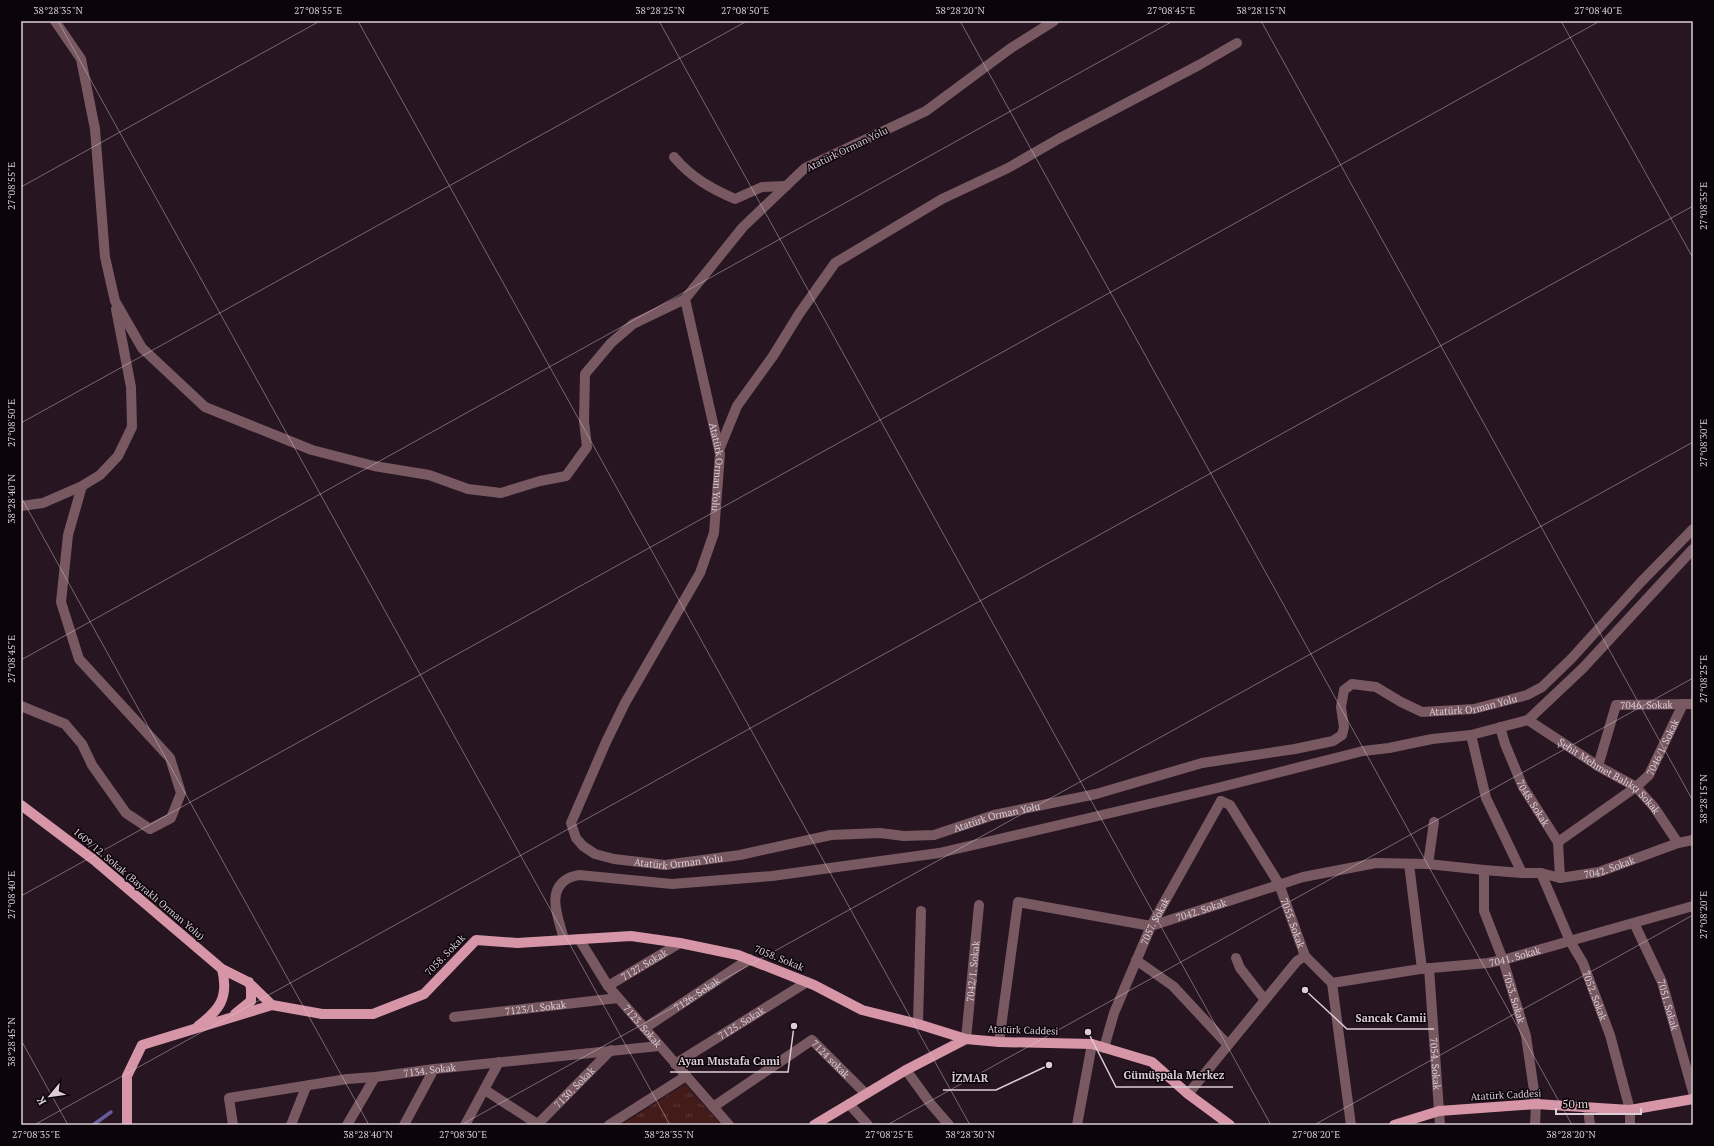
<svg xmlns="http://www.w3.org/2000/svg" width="1714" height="1146" font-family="'PT Serif',serif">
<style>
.park{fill:url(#park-tufts)}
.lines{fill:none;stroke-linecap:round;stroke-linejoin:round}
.stream{stroke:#675d99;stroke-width:3.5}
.minor{stroke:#785961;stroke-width:10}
.major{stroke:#d696a7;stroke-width:10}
.ticks{fill:none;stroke:#dbcdd6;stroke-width:1;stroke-opacity:0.45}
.labels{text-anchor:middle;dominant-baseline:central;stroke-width:3;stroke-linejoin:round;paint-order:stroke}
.street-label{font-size:10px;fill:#dbcdd6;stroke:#0b0409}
.leader{fill:none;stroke:#dbcdd6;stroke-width:1.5}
.callout-dot{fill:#dbcdd6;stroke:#0b0409;stroke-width:1.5}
.callout-label{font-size:11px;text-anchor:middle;font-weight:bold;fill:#dbcdd6;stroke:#0b0409;stroke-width:3;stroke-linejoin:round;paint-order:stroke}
.neatline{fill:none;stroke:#dbcdd6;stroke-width:1.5}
.ticks-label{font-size:10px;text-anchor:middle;fill:#dbcdd6}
</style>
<defs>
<pattern id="park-tufts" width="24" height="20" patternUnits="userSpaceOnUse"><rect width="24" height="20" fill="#431b19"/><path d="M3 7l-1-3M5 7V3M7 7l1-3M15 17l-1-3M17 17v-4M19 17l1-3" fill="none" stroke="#5e3b3a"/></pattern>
</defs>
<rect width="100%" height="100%" fill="#271522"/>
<!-- park -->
<path class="park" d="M685,1084L721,1125H621Z"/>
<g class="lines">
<!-- stream -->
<path class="stream" d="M93,1125L111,1112"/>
<!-- minor -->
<g class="minor">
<path d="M55,21L81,59L95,129L105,257L115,301L142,348L205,407L312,450L374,466L429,475L468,489L501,493L540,481L566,476L587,447L584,421L585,374L611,343L633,324L685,299"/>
<path id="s1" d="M1054,21L1011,48L926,111L805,168L743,227L685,299L720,454L714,533L700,573L625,703L606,742L571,823L576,838L583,846L595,854L614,859L665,865L740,855L831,835L880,833L904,836L934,835L994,815L1096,794L1202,763L1295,749L1333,741L1342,735L1344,727L1341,707L1344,690L1352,684L1376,687L1401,702L1422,712L1474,709L1527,695L1542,687L1571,659L1641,582L1693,529"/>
<path d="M674,157C692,178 710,188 735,199L762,187L786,186"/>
<path d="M719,450L737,406L773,356L799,314L835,263L942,199L1008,168L1060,138L1199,65L1237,43"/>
<path d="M21,506L43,503L82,486L100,475L118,456L132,427L131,387L116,309"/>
<path d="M21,706L65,724L82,744L92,765L126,813L150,829L171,818L181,793L170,758L79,659L61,602L68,535L82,486"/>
<path id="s2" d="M1528,720L1598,766L1636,787L1654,807L1678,843"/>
<path id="s3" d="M1500,727L1505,744L1523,787L1558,842L1560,878"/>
<path d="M1471,735L1486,798L1522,873"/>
<path id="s4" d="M1598,766L1616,705L1693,704"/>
<path id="s5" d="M1221,801L1230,805L1279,884L1305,956L1332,983L1351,1125"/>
<path id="s6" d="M1558,842L1636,787L1649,775L1683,704"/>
<path d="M1409,864L1422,969"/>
<path d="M1428,864L1434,822"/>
<path id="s7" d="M1484,870V911L1503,960L1526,1036L1536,1104L1535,1125"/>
<path id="s8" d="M1541,873L1570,941L1583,963L1610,1035L1630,1110V1125"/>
<path id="s9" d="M1634,923L1662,982L1693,1092"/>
<path id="s10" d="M579,939L608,986L729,1125"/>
<path d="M564,940C560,921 545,892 567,879C570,877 575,876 579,875L672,884L772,876L939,853L1213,789L1363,751L1389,748L1432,739L1471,735L1528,720L1583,668L1693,549"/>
<path d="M1236,958L1240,968L1265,1000"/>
<path d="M1136,960L1173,986L1228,1045"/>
<path id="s11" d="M1429,968L1440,1125"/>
<path id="s12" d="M1332,983L1420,969L1488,963L1503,960L1693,906"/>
<path id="s13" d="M608,986L680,943"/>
<path id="s14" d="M454,1017L618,998"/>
<path d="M918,1024L921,911"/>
<path id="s15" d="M645,1028L749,959"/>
<path id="s16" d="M966,1039L979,905"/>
<path id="s17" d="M999,1042L1018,902L1151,926L1303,877L1376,863L1428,864L1484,870L1522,873H1541L1560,878L1599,872L1678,843L1693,840"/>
<path id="s18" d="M1104,1048L1114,1013L1151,926L1221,801"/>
<path id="s19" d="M675,1064L807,982"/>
<path d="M906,1070L930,1103L949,1125"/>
<path d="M485,1090L539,1125"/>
<path d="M1188,1094L1297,961L1305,956"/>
<path d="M849,1104L868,1125"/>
<path id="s20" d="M713,1107L812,1040L866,1094"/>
<path d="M1588,1108L1590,1125"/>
<path id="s21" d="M233,1125L229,1098L347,1079L375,1077L434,1069L659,1046"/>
<path d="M291,1125L306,1087"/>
<path d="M347,1125L375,1077"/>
<path d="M404,1125L434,1069"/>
<path d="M465,1125L499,1062"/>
<path id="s22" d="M537,1125L611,1050"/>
<path d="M609,1125L686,1076"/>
<path d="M1077,1125L1092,1044"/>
</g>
<!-- major -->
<path class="major" d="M21,805L94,860L222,969L248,982L272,1005
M235,1014L251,1001V988L249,982
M198,1026C220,1010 229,997 222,969
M127,1125V1076L142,1045L272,1005L322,1014H373L424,994L476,940L517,943L631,936L680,943L738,955L814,985L862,1010L918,1024L966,1039L999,1042L1092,1044L1152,1062L1188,1094L1230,1125
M814,1125L906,1070L966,1039
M1394,1125L1439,1111L1536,1104L1630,1110L1693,1099"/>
</g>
<!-- ticks -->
<path class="ticks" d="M58,21L670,1125M358,21L970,1125M659,21L1271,1125M960,21L1572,1125M1261,21L1693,801M1561,21L1693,258M21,187L320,21M21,423L747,21M21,497L369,1125M21,660L1173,21M21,896L1600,21M21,1040L68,1125M34,1125L1693,206M461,1125L1693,442M887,1125L1693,678M1314,1125L1693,915"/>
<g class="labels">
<!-- street labels -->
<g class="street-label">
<text transform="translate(847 149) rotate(-26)">Atatürk Orman Yolu</text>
<text stroke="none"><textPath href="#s1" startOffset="640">Atatürk Orman Yolu</textPath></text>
<text stroke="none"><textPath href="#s1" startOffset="2020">Atatürk Orman Yolu</textPath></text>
<text stroke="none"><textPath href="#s4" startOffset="94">7046. Sokak</textPath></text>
<text stroke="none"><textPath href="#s6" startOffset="144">7046/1. Sokak</textPath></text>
<text stroke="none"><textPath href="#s2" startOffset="99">Şehit Mehmet Balıkçı Sokak</textPath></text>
<text stroke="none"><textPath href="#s3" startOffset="83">7048. Sokak</textPath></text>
<text stroke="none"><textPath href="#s1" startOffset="1480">Atatürk Orman Yolu</textPath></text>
<text stroke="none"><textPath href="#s1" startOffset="1156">Atatürk Orman Yolu</textPath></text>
<text stroke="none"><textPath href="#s17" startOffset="746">7042. Sokak</textPath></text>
<text transform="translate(139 884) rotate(40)">1609/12. Sokak (Bayraklı Orman Yolu)</text>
<text stroke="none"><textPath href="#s17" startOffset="329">7042. Sokak</textPath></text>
<text stroke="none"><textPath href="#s18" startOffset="137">7057. Sokak</textPath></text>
<text stroke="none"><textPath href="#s5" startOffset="144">7055. Sokak</textPath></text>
<text transform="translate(445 955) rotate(-46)">7058. Sokak</text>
<text stroke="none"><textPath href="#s12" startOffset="185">7041. Sokak</textPath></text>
<text transform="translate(779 958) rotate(22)">7058. Sokak</text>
<text stroke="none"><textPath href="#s13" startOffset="42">7127. Sokak</textPath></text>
<text stroke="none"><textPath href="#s16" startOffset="68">7042/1. Sokak</textPath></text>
<text stroke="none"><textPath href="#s15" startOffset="62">7126. Sokak</textPath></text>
<text stroke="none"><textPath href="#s8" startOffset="134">7052. Sokak</textPath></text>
<text stroke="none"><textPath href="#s7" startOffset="133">7053. Sokak</textPath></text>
<text stroke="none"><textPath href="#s9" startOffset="89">7051. Sokak</textPath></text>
<text stroke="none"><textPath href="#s14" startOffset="82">7123/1. Sokak</textPath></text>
<text stroke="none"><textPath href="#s19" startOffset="78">7125. Sokak</textPath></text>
<text stroke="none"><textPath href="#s10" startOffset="108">7123. Sokak</textPath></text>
<text transform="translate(1023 1030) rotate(2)">Atatürk Caddesi</text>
<text stroke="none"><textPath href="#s20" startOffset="146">7124 sokak</textPath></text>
<text stroke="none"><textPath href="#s11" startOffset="96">7054. Sokak</textPath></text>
<text stroke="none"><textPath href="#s21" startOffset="230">7134. Sokak</textPath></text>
<text stroke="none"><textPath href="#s22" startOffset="53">7130. Sokak</textPath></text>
<text transform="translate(1506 1095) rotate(-3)">Atatürk Caddesi</text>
</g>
</g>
<!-- callouts -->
<path class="leader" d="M1305 990L1347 1029H1434M794 1026L788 1072H670M1088 1032L1116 1087H1233M1049 1065L996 1090H943"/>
<g class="callout-dot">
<circle cx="1305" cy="990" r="4"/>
<circle cx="794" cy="1026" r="4"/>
<circle cx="1088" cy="1032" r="4"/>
<circle cx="1049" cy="1065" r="4"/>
</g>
<g class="callout-label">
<text x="1391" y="1022">Sancak Camii</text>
<text x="729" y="1065">Ayan Mustafa Cami</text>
<text x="1174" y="1079">Gümüşpala Merkez</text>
<text x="970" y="1082">İZMAR</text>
</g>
<!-- border -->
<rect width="1714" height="1146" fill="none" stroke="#0b0409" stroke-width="44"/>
<!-- north arrow -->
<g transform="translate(50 1096) rotate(241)" stroke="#0b0409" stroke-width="3" paint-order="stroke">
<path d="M0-3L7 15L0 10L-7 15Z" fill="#dbcdd6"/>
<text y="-6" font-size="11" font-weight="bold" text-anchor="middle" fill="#dbcdd6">K</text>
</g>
<!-- scale -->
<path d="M1556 1108v6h85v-6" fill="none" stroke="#dbcdd6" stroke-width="2"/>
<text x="1562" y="1108" font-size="12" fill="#dbcdd6" stroke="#0b0409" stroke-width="3" paint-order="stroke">50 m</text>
<rect x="22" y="22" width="1670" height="1102" class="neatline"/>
<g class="ticks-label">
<text x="58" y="14">38°28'35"N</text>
<text x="318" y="14">27°08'55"E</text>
<text x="660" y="14">38°28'25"N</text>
<text x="745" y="14">27°08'50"E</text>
<text x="960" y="14">38°28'20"N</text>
<text x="1171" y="14">27°08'45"E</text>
<text x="1261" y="14">38°28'15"N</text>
<text x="1598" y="14">27°08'40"E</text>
<text transform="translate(11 186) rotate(-90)" y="4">27°08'55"E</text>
<text transform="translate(1703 206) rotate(-90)" y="4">27°08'35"E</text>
<text transform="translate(11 423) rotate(-90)" y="4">27°08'50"E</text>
<text transform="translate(1703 443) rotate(-90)" y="4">27°08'30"E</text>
<text transform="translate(11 499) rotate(-90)" y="4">38°28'40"N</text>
<text transform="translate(11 659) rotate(-90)" y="4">27°08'45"E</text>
<text transform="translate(1703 679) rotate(-90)" y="4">27°08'25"E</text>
<text transform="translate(1703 799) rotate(-90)" y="4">38°28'15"N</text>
<text transform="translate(11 895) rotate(-90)" y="4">27°08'40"E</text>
<text transform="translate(1703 915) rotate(-90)" y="4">27°08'20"E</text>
<text transform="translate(11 1042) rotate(-90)" y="4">38°28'45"N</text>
<text x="36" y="1138">27°08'35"E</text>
<text x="368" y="1138">38°28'40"N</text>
<text x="463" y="1138">27°08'30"E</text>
<text x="669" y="1138">38°28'35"N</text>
<text x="889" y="1138">27°08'25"E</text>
<text x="970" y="1138">38°28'30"N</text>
<text x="1316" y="1138">27°08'20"E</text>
<text x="1571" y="1138">38°28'20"N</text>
</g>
</svg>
